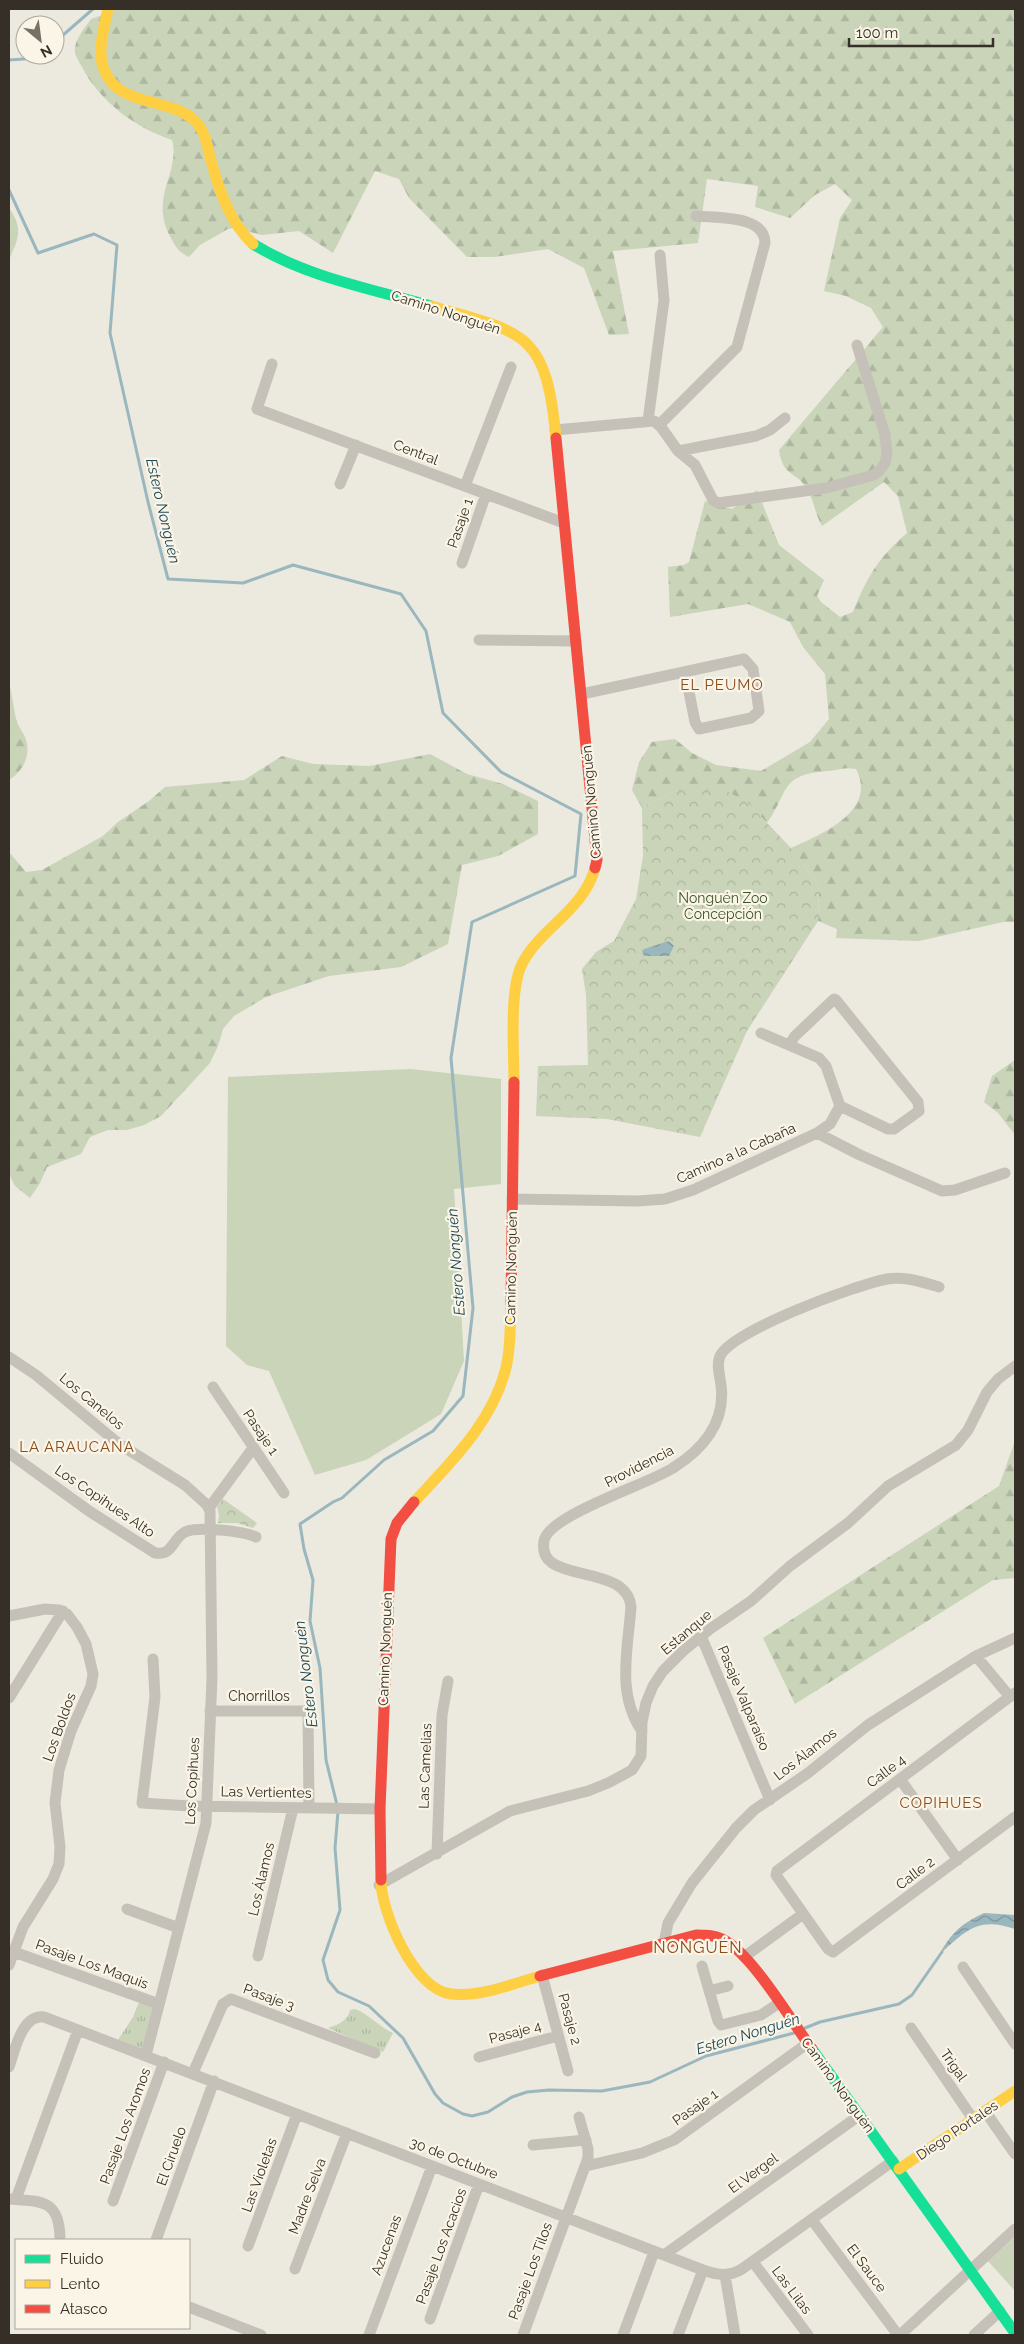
<svg xmlns="http://www.w3.org/2000/svg" width="1024" height="2344" font-family="Raleway,sans-serif">
<style>
.grass{fill:url(#grass-tufts)}
.forest{fill:url(#forest-firs)}
.park{fill:url(#park-crowns)}
.pitch{fill:#c9d4b8}
.water{fill:url(#water-waves)}
.lines{fill:none;stroke-linecap:round;stroke-linejoin:round}
.stream{stroke:#9ab7be;stroke-width:3}
.street{stroke:#c6c1b8;stroke-width:11}
.fast{stroke:#16e098;stroke-width:11}
.slow{stroke:#ffcf43;stroke-width:11}
.jam{stroke:#f24e42;stroke-width:11}
.labels{text-anchor:middle;dominant-baseline:central;stroke-width:4.5;stroke-linejoin:round;paint-order:stroke}
.street-label{font-size:14px;fill:#362f27;stroke:#faf5e6}
.park-label{font-size:14px;fill:#3c5529;stroke:#faf5e6}
.water-label{font-size:15px;font-style:italic;fill:#1b4859;stroke:#faf5e6}
.neighbourhood-label{font-size:15px;letter-spacing:1px;fill:#884d1d;stroke:#faf5e6}
.quarter-label{font-size:16px;letter-spacing:1px;fill:#884d1d;stroke:#faf5e6}
</style>
<defs>
<pattern id="grass-tufts" width="24" height="20" patternUnits="userSpaceOnUse" patternTransform="scale(1.25)"><rect width="24" height="20" fill="#c9d4b8"/><path d="M3 7l-1-3M5 7V3M7 7l1-3M15 17l-1-3M17 17v-4M19 17l1-3" fill="none" stroke="#adb69e"/></pattern>
<pattern id="forest-firs" width="22" height="20" patternUnits="userSpaceOnUse" patternTransform="scale(1.25)"><rect width="22" height="20" fill="#c9d4b8"/><path d="M5 1l3.5 6h-7zM16 11l3.5 6h-7z" fill="#adb69e"/></pattern>
<pattern id="park-crowns" width="20" height="18" patternUnits="userSpaceOnUse" patternTransform="scale(1.25)"><rect width="20" height="18" fill="#c9d4b8"/><path d="M2 6a3 3 0 1 1 6 0M12 15a3 3 0 1 1 6 0" fill="none" stroke="#adb69e"/></pattern>
<pattern id="water-waves" width="16" height="10" patternUnits="userSpaceOnUse" patternTransform="scale(1.25)"><rect width="16" height="10" fill="#9ab7be"/><path d="M0 5q4-4 8 0t8 0" fill="none" stroke="#7e959a"/></pattern>
</defs>
<rect width="100%" height="100%" fill="#ece9df"/>
<!-- grass -->
<path class="grass" d="M139,2002L157,2006L145,2053L118,2040L133,2017Z
M355,2009C369,2014 379,2027 393,2033L383,2052L328,2028C337,2025 348,2021 350,2010Z"/>
<!-- forest -->
<path class="forest" d="M107,9H1015V922H1003L919,941L836,938L837,929L818,921L819,886L791,848C822,834 878,811 856,769C845,767 839,770 829,771C779,774 790,791 767,823L747,802L677,790L642,808L632,790L639,762L652,742L675,739L692,753L716,765L761,771L810,742L829,719L825,674L803,647L790,622L748,604L670,617L668,567L684,565L689,562L705,501L732,509L757,490L779,545L824,580L817,596L821,602L840,617L853,612C867,577 878,558 907,533L898,496L884,482L822,526C815,514 814,500 807,489C796,470 783,478 779,450L883,327L871,308L846,296L824,291L840,218L852,200L835,184L815,195L790,218L755,207L758,186L707,179L698,243L613,251L629,334L609,335L584,268L548,249L494,257H467L409,198L399,179L375,171L333,253L299,231L262,235L235,228L228,229L200,245L189,257C179,252 176,248 171,238C148,197 181,173 172,140C136,128 100,102 82,67C80,63 76,57 75,53C73,41 85,28 91,19L102,15Z
M9,208C24,229 18,239 9,260Z
M9,683C13,696 13,709 17,722C19,728 24,733 26,740C31,756 23,771 9,780Z
M430,754L467,774L503,784L538,801V834L498,856L462,865L448,944L401,967L329,976L266,997L234,1016L223,1029L218,1046L210,1063L161,1116L144,1125L127,1130H108L90,1137L81,1154L47,1167L40,1183L30,1198L15,1186L9,1174V852L26,872L42,870L103,836L118,822L149,801L165,787L244,780L282,756L313,764L369,766Z
M1015,1060V1135L998,1113L984,1102L992,1076Z
M1015,1441V1578L993,1580L795,1704L763,1638L999,1486Z"/>
<!-- park -->
<path class="park" d="M677,790H725L747,802L791,848L819,886L818,921L747,1031L700,1137L607,1119L536,1116L538,1066L588,1065L586,995L582,969L596,952L614,941L636,899L643,856L642,808Z
M223,1499L257,1523L253,1528L237,1523H218L219,1516L217,1506Z"/>
<!-- pitch -->
<path class="pitch" d="M411,1069L501,1079V1184L454,1189L464,1361L441,1414L366,1460L315,1475L269,1371L247,1365L226,1346L228,1077Z
M1015,2237V2291L988,2261Z"/>
<!-- water -->
<path class="water" d="M669,941L674,946L669,956H644L642,951L644,949Z
M984,1913L1015,1915V1929C978,1916 965,1931 939,1955C952,1932 961,1924 984,1913Z"/>
<g class="lines">
<!-- stream -->
<path class="stream" d="M55,42L93,9
M9,60L38,58L41,55
M9,190L38,253L94,234L117,245L110,333L148,502L168,579L243,583L293,565L401,594L426,631L443,713L501,772L581,814L575,876L472,922L451,1058L473,1308L463,1396L433,1431L384,1460L342,1498L333,1502L300,1524L304,1549L313,1580L310,1621L320,1668L326,1760L337,1805
M338,1811L335,1848L340,1910L323,1960L328,1980L338,1992L369,2006L403,2038L435,2094L443,2103L463,2114L472,2116L488,2112L512,2097L527,2092L549,2090L602,2091L650,2082L706,2056L794,2033
M805,2028L820,2022L899,2004L912,1995L942,1952"/>
<!-- street -->
<path class="street" d="M272,364L257,409L564,523
M648,421L664,300L660,255
M659,425L737,347L765,243C765,215 717,218 696,216
M555,430L654,421L661,427L678,451L695,465L713,500L718,503L826,488L874,475L880,470L885,463L887,454L885,435L857,345
M678,451L756,436L770,430L785,418
M340,484L356,445
M465,486L511,367
M462,563L486,494
M479,640L576,641
M582,694L744,659L753,669L759,711L751,718L699,729L695,722L685,672
M761,1033L819,1058L826,1066L840,1106L888,1129H894L919,1111L918,1102L836,1000L834,999L795,1036L789,1045
M817,1133L860,1155L942,1191L955,1190L1005,1173
M512,1199L638,1201L665,1199L693,1190L817,1133L830,1124L840,1106
M9,1357L36,1375L119,1444L185,1485L207,1505L210,1511L212,1678L206,1823L146,2055
M213,1387L284,1493
M9,1453L89,1511L155,1553C173,1556 172,1539 185,1532C197,1526 244,1531 256,1537
M209,1508L253,1448
M9,1616L45,1609L59,1610L67,1614L77,1627L86,1644L93,1674L91,1686L71,1731L59,1770L55,1803L60,1847L59,1864L53,1879L23,1927L9,1965
M701,1636L770,1800
M976,1656L1010,1697
M153,1659L155,1697L142,1803L190,1806L380,1809
M1015,1693L777,1871L776,1875L828,1949L833,1952L1015,1817
M9,1698L63,1611
M210,1711H308L309,1808
M642,1731C616,1694 628,1649 631,1607C627,1561 536,1586 544,1541C548,1515 649,1484 673,1468C703,1449 726,1423 721,1385C720,1376 716,1365 720,1356C733,1330 856,1285 887,1279C905,1276 922,1282 939,1287
M900,1779L958,1860
M437,1854L442,1715L448,1681
M379,1885L510,1811L588,1791L608,1783L632,1770L641,1756L642,1722L646,1703L653,1686L663,1671L683,1651L710,1629L751,1601L790,1566L848,1523L888,1486L956,1445L968,1430L987,1392L998,1379L1015,1366
M127,1909L179,1928
M664,1943L668,1923L692,1883L736,1828L754,1810L808,1773L868,1725L976,1656L1015,1638
M14,1952L159,2004
M258,1956L293,1808
M744,1957L803,1914
M702,1966L718,2021L721,2025L761,2015L779,2003
M963,1967L1015,2044
M542,1975L568,2071
M709,1991L728,1986
M911,2028L973,2119
M479,2057L558,2036
M9,2067C15,2050 22,2014 44,2017L703,2270C717,2275 729,2277 742,2269L893,2161
M193,2073L223,2004L231,1999L375,2053
M985,2111L1015,2154
M533,2145L586,2140
M586,2166L642,2153L674,2140L808,2043
M10,2199C44,2201 60,2201 60,2240
M16,2199L78,2030
M113,2201L164,2062
M812,2220L898,2335
M156,2240L214,2081
M248,2246L297,2114
M664,2255L860,2115
M753,2262L808,2335
M295,2269L347,2133
M725,2275L735,2335
M189,2307L261,2335
M430,2319L479,2184
M369,2335L432,2166
M523,2335L588,2158V2149L579,2117
M623,2335L654,2252
M678,2335L703,2270
M900,2335L1015,2229
M974,2335L1000,2311"/>
<!-- fast -->
<path class="fast" d="M253,244C306,277 372,289 431,306
M812,2049L1015,2333"/>
<!-- slow -->
<path class="slow" d="M108,9C104,28 96,53 105,72C121,108 172,97 196,122C205,131 207,145 210,157C218,187 229,222 253,244
M431,306C527,333 546,333 556,438
M514,1082C514,1051 509,990 522,964C540,928 584,910 595,868
M414,1502C451,1462 492,1423 506,1368C511,1347 510,1325 511,1303
M381,1880C381,1912 414,1990 451,1994C481,1997 512,1984 540,1976
M899,2169L1015,2091"/>
<!-- jam -->
<path class="jam" d="M556,438L597,860L595,868
M511,1303L514,1082
M381,1880L380,1809L391,1539L397,1523L414,1502
M540,1976L696,1935C705,1935 714,1935 722,1939C751,1952 792,2022 812,2049"/>
</g>
<g class="labels">
<!-- street labels -->
<g class="street-label">
<text transform="translate(446 312) rotate(18)">Camino Nonguén</text>
<text transform="translate(416 452) rotate(21)">Central</text>
<text transform="translate(460 523) rotate(-71)">Pasaje 1</text>
<text transform="translate(591 802) rotate(-95)">Camino Nonguén</text>
<text transform="translate(736 1153) rotate(-24)">Camino a la Cabaña</text>
<text transform="translate(511 1268) rotate(-89)">Camino Nonguén</text>
<text transform="translate(92 1401) rotate(40)">Los Canelos</text>
<text transform="translate(261 1432) rotate(56)">Pasaje 1</text>
<text transform="translate(639 1466) rotate(-27)">Providencia</text>
<text transform="translate(105 1501) rotate(34)">Los Copihues Alto</text>
<text transform="translate(686 1632) rotate(-40)">Estanque</text>
<text transform="translate(385 1649) rotate(-88)">Camino Nonguén</text>
<text x="259" y="1696">Chorrillos</text>
<text transform="translate(744 1698) rotate(67)">Pasaje Valparaíso</text>
<text transform="translate(59 1727) rotate(-70)">Los Boldos</text>
<text transform="translate(805 1754) rotate(-38)">Los Álamos</text>
<text transform="translate(425 1766) rotate(-88)">Las Camelias</text>
<text transform="translate(886 1771) rotate(-37)">Calle 4</text>
<text transform="translate(192 1781) rotate(-87)">Los Copihues</text>
<text transform="translate(266 1792) rotate(1)">Las Vertientes</text>
<text transform="translate(915 1873) rotate(-37)">Calle 2</text>
<text transform="translate(261 1879) rotate(-77)">Los Álamos</text>
<text transform="translate(92 1964) rotate(20)">Pasaje Los Maquis</text>
<text transform="translate(269 1997) rotate(20)">Pasaje 3</text>
<text transform="translate(570 2019) rotate(75)">Pasaje 2</text>
<text transform="translate(515 2032) rotate(-15)">Pasaje 4</text>
<text transform="translate(954 2065) rotate(55)">Trigal</text>
<text transform="translate(838 2085) rotate(54)">Camino Nonguén</text>
<text transform="translate(695 2107) rotate(-35)">Pasaje 1</text>
<text transform="translate(125 2126) rotate(-70)">Pasaje Los Aromos</text>
<text transform="translate(957 2130) rotate(-34)">Diego Portales</text>
<text transform="translate(171 2156) rotate(-70)">El Ciruelo</text>
<text transform="translate(454 2158) rotate(21)">30 de Octubre</text>
<text transform="translate(753 2173) rotate(-36)">El Vergel</text>
<text transform="translate(259 2175) rotate(-70)">Las Violetas</text>
<text transform="translate(307 2196) rotate(-69)">Madre Selva</text>
<text transform="translate(386 2245) rotate(-70)">Azucenas</text>
<text transform="translate(441 2246) rotate(-70)">Pasaje Los Acacios</text>
<text transform="translate(867 2268) rotate(53)">El Sauce</text>
<text transform="translate(530 2271) rotate(-70)">Pasaje Los Tilos</text>
<text transform="translate(792 2290) rotate(53)">Las Lilas</text>
</g>
<!-- park labels -->
<g class="park-label">
<text x="723" y="898">Nonguén Zoo<tspan x="723" dy="16">Concepción</tspan></text>
</g>
<!-- water labels -->
<g class="water-label">
<text transform="translate(163 511) rotate(77)">Estero Nonguén</text>
<text transform="translate(456 1262) rotate(-94)">Estero Nonguén</text>
<text transform="translate(306 1674) rotate(-97)">Estero Nonguén</text>
<text transform="translate(748 2034) rotate(-17)">Estero Nonguén</text>
</g>
<!-- neighbourhood labels -->
<g class="neighbourhood-label">
<text x="722" y="685">EL PEUMO</text>
<text x="77" y="1447">LA ARAUCANA</text>
<text x="941" y="1803">COPIHUES</text>
</g>
<!-- quarter labels -->
<g class="quarter-label">
<text x="698" y="1947">NONGUÉN</text>
</g>
</g>
<!-- border -->
<rect width="1024" height="2344" fill="none" stroke="#362f27" stroke-width="20"/>
<!-- legend -->
<rect x="15" y="2239" width="175" height="90" fill="#faf5e6" stroke="#aca69a"/>
<rect x="25" y="2255" width="25" height="8" fill="#16e098" stroke="#aca69a"/>
<text x="60" y="2264" font-size="15" fill="#362f27">Fluido</text>
<rect x="25" y="2280" width="25" height="8" fill="#ffcf43" stroke="#aca69a"/>
<text x="60" y="2289" font-size="15" fill="#362f27">Lento</text>
<rect x="25" y="2305" width="25" height="8" fill="#f24e42" stroke="#aca69a"/>
<text x="60" y="2314" font-size="15" fill="#362f27">Atasco</text>
<!-- north arrow -->
<g transform="translate(40 40) rotate(151)"><circle r="24" fill="#faf5e6" stroke="#aca69a"/>
<path d="M0-4L9 19L0 12L-9 19Z" fill="#767067"/>
<text y="-8" font-size="14" font-weight="bold" text-anchor="middle" fill="#362f27">N</text>
</g>
<!-- scale -->
<path d="M849 38v8h144v-8" fill="none" stroke="#362f27" stroke-width="2.5"/>
<text x="856" y="38" font-size="15" fill="#362f27" stroke="#faf5e6" stroke-width="4" paint-order="stroke">100 m</text>
</svg>
